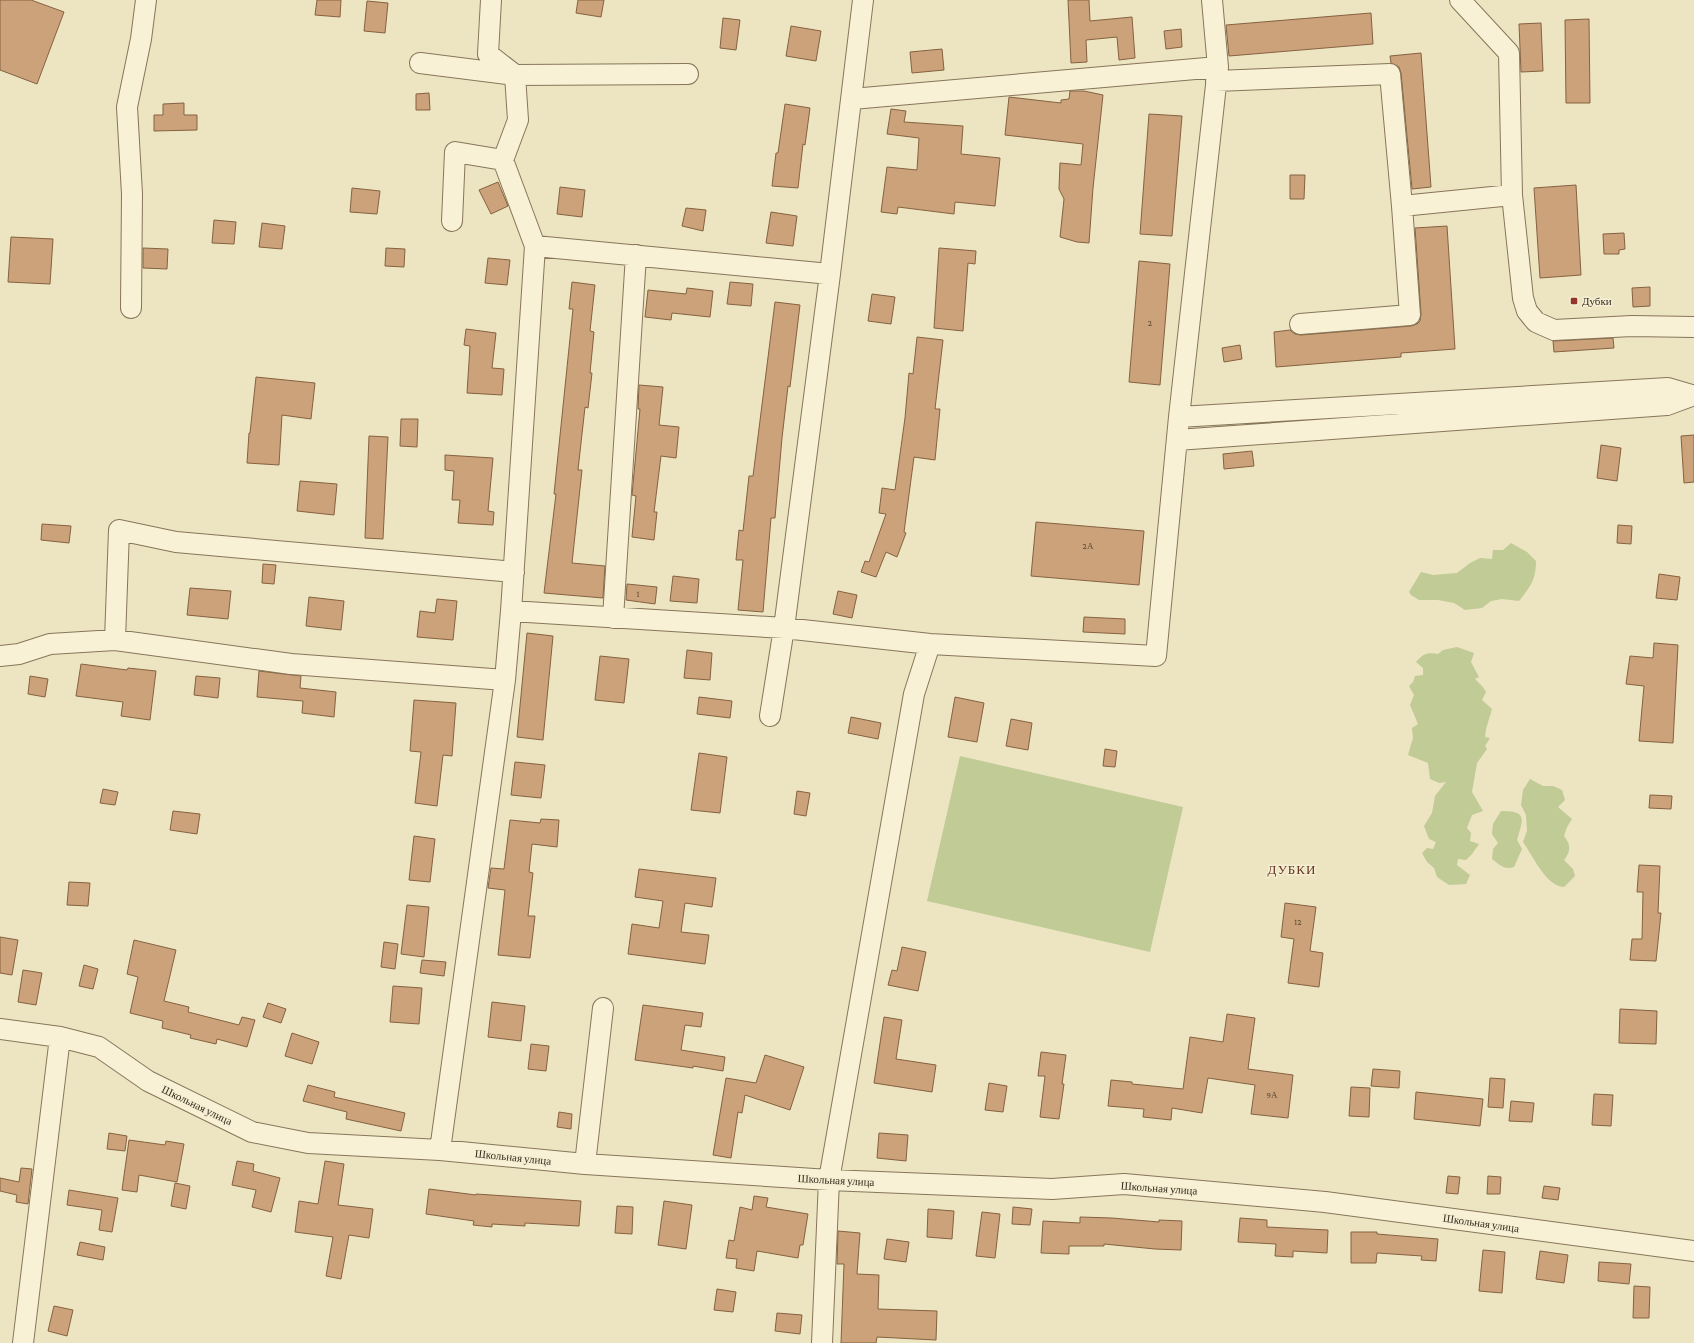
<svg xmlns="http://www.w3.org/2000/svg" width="1694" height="1343" font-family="'Crimson Pro',serif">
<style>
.green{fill:#c0cb96}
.building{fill:#cba279;stroke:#856240}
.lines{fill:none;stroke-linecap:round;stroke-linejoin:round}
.minor-casing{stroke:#87765a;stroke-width:22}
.minor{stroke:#f8f1d5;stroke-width:20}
.poi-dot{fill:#94342b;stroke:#f5eed2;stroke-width:1.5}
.labels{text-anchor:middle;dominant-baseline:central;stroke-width:3;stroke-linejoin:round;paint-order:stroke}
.number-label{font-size:9px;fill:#5c4a35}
.poi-label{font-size:11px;fill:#372c1e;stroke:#f5eed2;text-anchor:start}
.street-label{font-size:11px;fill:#372c1e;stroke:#f5eed2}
.quarter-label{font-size:13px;letter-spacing:1px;fill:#62321e;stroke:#f5eed2}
</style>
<rect width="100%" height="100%" fill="#ede4c2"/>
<!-- green -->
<path class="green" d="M1511,543L1527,552L1536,561C1536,580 1530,587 1519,601L1502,599L1491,601L1482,608L1465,610L1454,603L1438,600H1419L1411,595L1409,592L1421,572L1433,575L1457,573L1470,563L1480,558L1492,559L1493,550H1503Z
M1457,647L1474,653L1471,662L1479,677L1475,679L1482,686L1486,692L1482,700L1492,709L1486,729L1485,737L1490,738L1485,746L1487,749L1477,763L1472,792L1483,811L1472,815L1467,828L1471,833L1470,841L1479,844L1472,854L1466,860L1458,859L1457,865L1470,875L1466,884L1449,885L1437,877L1434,868L1427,862L1422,853L1427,848L1433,849L1436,842L1429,839L1424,826L1432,813L1435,796L1446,782L1439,783L1430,779L1428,763L1408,755L1413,738L1412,728L1418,724L1410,705L1414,695L1409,686L1413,682L1415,676L1423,675V668L1416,662C1423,654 1427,652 1438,654L1443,650Z
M960,756L1183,807L1150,952L927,901Z
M1530,779L1543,786H1553L1562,790L1565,800L1558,807L1572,819L1567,827L1564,836C1571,845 1571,851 1564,860L1573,869L1575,876L1564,887C1546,886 1533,856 1523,842L1527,831L1526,815L1521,805L1523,790Z
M1501,811C1528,811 1523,819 1517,840L1522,849L1514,867C1504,870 1500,865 1492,859L1493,849L1498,843L1492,834L1493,824Z"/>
<!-- building -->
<path class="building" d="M0,0H31L64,12L37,84L0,70Z
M317,0H341L340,17L315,15Z
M578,0H604L601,17L576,13Z
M1068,0H1089L1090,21L1132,17L1135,58L1119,60L1117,37L1086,40L1087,62L1071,63Z
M367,1L388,3L385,33L364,31Z
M1371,13L1373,44L1229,56L1226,25Z
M723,18L740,20L736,50L720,48Z
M1589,19L1590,103H1566L1565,20Z
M1541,23L1543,71L1521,72L1519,24Z
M791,26L821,31L816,61L786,56Z
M1181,29L1182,47L1166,49L1164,31Z
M942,49L944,70L912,73L910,52Z
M1421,53L1431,187L1412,189L1401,73L1399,67L1391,63L1390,56Z
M1070,91H1084L1103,95L1093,188L1089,243L1077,242L1060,237L1064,199L1059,189L1060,163L1081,165L1083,144L1005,135L1009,97L1061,103V100L1069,99Z
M429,93L430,110H416V94Z
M184,103V115H197V130L154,131V115H163V104Z
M785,104L810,108L805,145L803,144L798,188L772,186L776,153H778Z
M891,109L906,111L904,122L963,126L961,154L1000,158L995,206L955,202L954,214L898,207L897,214L881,212L887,167L917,170L919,138L887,134Z
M1149,114L1182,116L1172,236L1140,234Z
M1290,175H1305L1304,199H1290Z
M498,182L508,206L491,214L479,190Z
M1576,185L1581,275L1540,278L1534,188Z
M560,187L585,190L582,217L557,214Z
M352,188L380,191L377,214L350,212Z
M686,208L706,210L703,231L682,226Z
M771,212L797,216L793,246L766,243Z
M214,220L236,222L234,244L212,243Z
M262,223L285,226L282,249L259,247Z
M1447,226L1455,349L1401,353V357L1276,367L1274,332L1290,330L1295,334L1301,335L1411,326L1417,324L1420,321L1421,314L1415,228Z
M1624,233L1625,249L1619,250V254H1604L1603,234Z
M11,237L53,239L50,284L8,282Z
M143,248L168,249L167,269L143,268Z
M386,248L405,249L404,267L385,266Z
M939,248L976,251L975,264L968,263L963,331L934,328Z
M488,258L510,260L507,285L485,283Z
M1139,261L1170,264L1160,385L1129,382Z
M572,282L595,285L590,331L594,332L590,373H592L588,408L585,407L578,470H582L572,563L605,566L603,598L544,593L556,494H554L573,309H569Z
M730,282L753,284L751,306L727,304Z
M1650,287V306L1633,307L1632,288Z
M687,288L713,291L710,317L672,313L671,320L645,317L648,290L686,294Z
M872,294L895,297L891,324L868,321Z
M775,302L800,305L790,387L788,386L782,438L775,518H771L763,612L738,610L743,560H736L739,530L743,531L749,476H753Z
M466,329L496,333L492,368L504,369L502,395L467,393L470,346L464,345Z
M917,337L943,340L935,409H940L935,460L914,457L904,532L906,533L897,557L886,552L876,577L861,572L865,561L869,562L886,514L879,513L882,488L895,490L905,418L909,373L913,374Z
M1613,338L1614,348L1554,352L1553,341Z
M1240,345L1242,359L1224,362L1222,348Z
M256,377L315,383L311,419L282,415L279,465L247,463L249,433H250Z
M639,385L663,387L659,425L679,427L676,458L661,456L654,512H657L654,540L632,537L636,496L632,495L640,409H638Z
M401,419H418L417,447L400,446Z
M1694,435V482L1684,483L1681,436Z
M369,436L388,437L383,539L365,538Z
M1601,445L1621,448L1617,481L1597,478Z
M1252,451L1254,466L1224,469L1223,454Z
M445,455L493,458L488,511L494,512L493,525L458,523L460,500H452L454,471L445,470Z
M300,481L337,484L334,515L297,511Z
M1036,522L1144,531L1139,585L1031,576Z
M42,524L71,526L69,543L41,540Z
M1618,525L1632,526L1631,544L1617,543Z
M263,564L276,565L274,584L262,583Z
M1659,574L1680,577L1677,600L1656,598Z
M673,576L699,579L697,603L670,601Z
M627,584L657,587L655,604L626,600Z
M190,588L231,591L228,619L187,615Z
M838,591L857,595L852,618L833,614Z
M309,597L344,601L341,630L306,626Z
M437,599L457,601L453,640L417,637L420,611L435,613Z
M1084,617L1125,619V634L1083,632Z
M527,633L553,636L543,740L517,737Z
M1654,643L1678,645L1673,743L1639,741L1644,686L1626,684L1630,656L1653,658Z
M687,650L712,653L710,680L684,678Z
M600,656L629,659L624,703L595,700Z
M81,664L127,670L128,668L156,671L150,720L121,716L123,702L76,696Z
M259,671L301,676L300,688L336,692L334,717L302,713L303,701L257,697Z
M30,676L48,679L45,697L28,694Z
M196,676L220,678L218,698L194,695Z
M699,697L732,701L730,718L697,714Z
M955,697L984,703L977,742L948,737Z
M414,700L456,703L452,756L443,755L437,806L415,803L421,752L410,751Z
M851,717L881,723L878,739L848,733Z
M1011,719L1032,723L1028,750L1006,746Z
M1105,749L1117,751L1115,767L1103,766Z
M699,753L727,757L720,813L691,810Z
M515,762L545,765L541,798L511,795Z
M103,789L118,792L115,805L100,803Z
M797,791L810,793L806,816L794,814Z
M1650,795L1672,796L1671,809L1649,808Z
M173,811L200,814L197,834L170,830Z
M541,819L559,820L557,847L532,844L529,872L533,873L528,916H535L530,958L498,955L505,890L488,888L491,868L504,869L510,820L540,823Z
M414,836L435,839L430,882L409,880Z
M1639,865L1660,866L1658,913H1661L1656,961L1630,960L1632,939H1642L1643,892H1637Z
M639,869L716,878L712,907L685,903L681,932L709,935L705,964L628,954L632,924L659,928L663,901L635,897Z
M69,882L90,883L88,906L67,905Z
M1285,903L1316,907L1310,951L1323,953L1319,987L1288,983L1294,939L1281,937Z
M407,905L429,907L424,957L401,954Z
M0,937L18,940L12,975L0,973Z
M134,940L176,950L164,1001L189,1007L188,1012L239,1025L242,1017L255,1020L247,1047L217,1039L216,1044L190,1038L191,1035L162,1028L163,1021L130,1013L138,977L127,974Z
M384,942L398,944L395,969L381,967Z
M902,947L926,952L918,991L888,985L892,970L897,971Z
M422,960L446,962L444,976L420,973Z
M84,965L98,969L93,989L79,986Z
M23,970L42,973L36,1005L18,1002Z
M393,986L422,988L419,1024L390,1022Z
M492,1002L525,1006L521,1041L488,1037Z
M268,1003L286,1009L281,1023L263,1017Z
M643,1005L703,1013L701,1027L685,1025L681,1050L725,1057L723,1071L693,1066V1068L635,1060Z
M1620,1009L1657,1011L1656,1044L1619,1043Z
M1227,1014L1255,1018L1248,1069L1293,1075L1288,1118L1251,1114L1255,1085L1208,1078L1202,1113L1172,1108L1171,1120L1143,1117L1144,1109L1108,1106L1111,1080L1132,1082V1084L1183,1089L1190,1037L1223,1042Z
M884,1017L902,1020L896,1059L936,1065L932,1092L874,1083Z
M292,1033L319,1042L312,1064L285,1056Z
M531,1044L549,1046L546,1071L528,1069Z
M1041,1052L1066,1055L1062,1084H1064L1059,1119L1040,1117L1045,1076H1038Z
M765,1055L804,1067L790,1110L745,1095L742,1113L738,1112L731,1158L713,1155L726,1078L756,1083Z
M1373,1069L1400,1071L1399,1088L1371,1086Z
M1490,1078L1505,1079L1503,1108L1488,1107Z
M989,1083L1007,1086L1003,1112L985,1110Z
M308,1085L335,1092L334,1097L405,1113L401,1131L346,1119L347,1112L303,1101Z
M1351,1087L1370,1088L1369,1117L1349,1116Z
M1416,1092L1483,1099L1480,1126L1414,1119Z
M1594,1094L1613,1095L1611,1126L1592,1125Z
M1511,1101L1534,1103L1532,1122L1509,1121Z
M559,1112L572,1114L571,1129L557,1127Z
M109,1133L127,1136L125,1151L107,1149Z
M879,1133L908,1135L906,1161L877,1158Z
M129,1140L165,1145L166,1141L184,1144L177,1182L139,1175L137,1192L122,1190Z
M237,1161L254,1164L253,1171L280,1178L271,1212L252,1207L256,1190L232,1185Z
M325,1161L344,1164L338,1205L373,1209L369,1238L349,1235L341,1279L326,1276L333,1237L295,1232L299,1201L318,1204Z
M21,1168L32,1169L28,1204L16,1202L17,1195L0,1191V1178L19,1182Z
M1448,1176L1460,1177L1458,1194L1446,1193Z
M1488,1176L1501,1177L1500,1194H1487Z
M175,1183L190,1186L186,1209L171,1206Z
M1544,1186L1560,1188L1558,1200L1542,1198Z
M429,1189L476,1195V1194L581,1201L579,1226L525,1223V1226L492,1224V1227L473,1225L474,1221L426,1214Z
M69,1190L118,1198L112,1232L99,1230L102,1210L67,1205Z
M754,1196L768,1198L766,1207L808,1214L803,1245H800L798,1258L757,1251L754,1271L736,1268L737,1259L726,1258L729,1240L734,1241L740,1207L752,1210Z
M664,1201L692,1205L686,1249L658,1245Z
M617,1206L633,1207L632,1234L615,1233Z
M1013,1207L1032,1209L1030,1225L1012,1224Z
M928,1209L954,1211L952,1239L927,1237Z
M982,1212L1000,1214L995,1258L976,1256Z
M1080,1217L1112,1218L1159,1222V1220L1182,1221L1181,1250L1155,1249L1104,1244V1246H1069V1254L1041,1253L1043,1221L1080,1223Z
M1240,1218L1267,1220V1227L1328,1230L1327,1253L1293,1251V1257L1275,1256L1276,1244L1238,1242Z
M838,1231L860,1233L857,1274L879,1275L878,1309L937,1311L936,1340L877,1337L876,1343H841L844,1264H837Z
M1351,1232H1377V1234L1438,1239L1436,1261L1421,1260L1422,1256L1377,1253L1376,1263H1351Z
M887,1239L909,1242L906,1262L884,1259Z
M80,1242L105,1247L103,1260L77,1255Z
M1483,1250L1505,1252L1502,1293L1479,1291Z
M1540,1251L1568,1255L1564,1283L1536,1279Z
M1599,1262L1631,1264L1629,1284L1598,1281Z
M1634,1286L1650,1287L1649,1318H1633Z
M717,1289L736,1292L733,1312L714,1310Z
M54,1306L73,1310L67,1336L48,1331Z
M777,1313L802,1315L800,1334L775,1331Z"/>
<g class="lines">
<!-- minor casing -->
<g class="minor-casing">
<path id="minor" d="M491,0L488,54L515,75L518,120L503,160L535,246
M1460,0L1509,53L1512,195L1523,298L1527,311L1536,322L1554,330L1632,326L1694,327
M420,63L515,75L688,74
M1216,81L1390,74L1402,206L1512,195
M852,99L1218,67
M452,221L455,152L503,160
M131,308L132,194L127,107L141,39L146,0
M1300,324L1410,315L1402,206
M1179,417L1668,388L1692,395
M1177,440L1667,405L1694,395
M511,611L784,628L930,644L1156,656L1179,417L1218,67L1212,0
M613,618L636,255
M115,640L291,664L505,680
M0,656L19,654L50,644L115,640L119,530L176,542L514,572
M770,716L784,628L830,274L863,0
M0,1029L60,1037L99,1047L148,1081L252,1132L308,1143L440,1150L585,1164L829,1180L1052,1189L1124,1184L1325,1202L1694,1251
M440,1150L505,680L511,611L535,246L830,274
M585,1164L603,1008
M23,1343L60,1037
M822,1343L829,1180L914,694L930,644"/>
</g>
<!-- minor -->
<use href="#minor" class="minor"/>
</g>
<!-- markers -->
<rect class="poi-dot" x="1570" y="297" width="8" height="8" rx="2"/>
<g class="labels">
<!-- number labels -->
<g class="number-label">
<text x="1150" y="323">2</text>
<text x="1088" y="546">2А</text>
<text x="638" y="594">1</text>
<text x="1298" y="922">12</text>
<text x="1272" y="1095">9А</text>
</g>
<!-- poi labels -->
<g class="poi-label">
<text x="1582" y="301">Дубки</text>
</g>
<!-- street labels -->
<g class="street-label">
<text transform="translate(197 1105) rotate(26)">Школьная улица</text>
<text transform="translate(513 1157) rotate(6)">Школьная улица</text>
<text transform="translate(836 1180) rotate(3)">Школьная улица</text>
<text transform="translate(1159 1188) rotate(4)">Школьная улица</text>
<text transform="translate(1481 1223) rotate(8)">Школьная улица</text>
</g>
<!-- quarter labels -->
<g class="quarter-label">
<text x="1292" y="869">ДУБКИ</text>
</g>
</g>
</svg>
